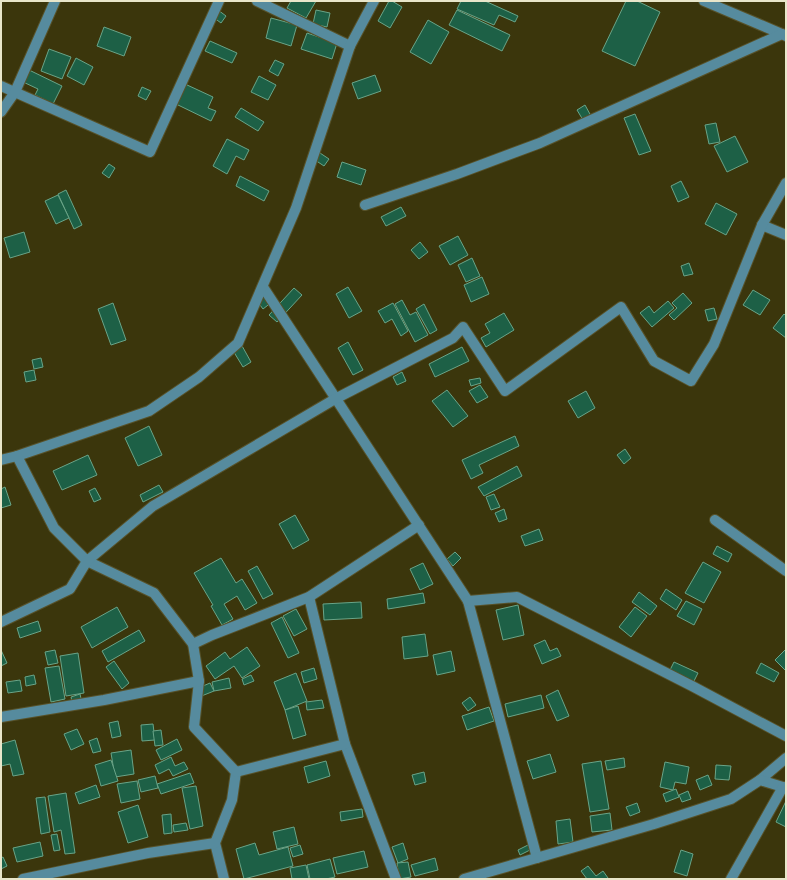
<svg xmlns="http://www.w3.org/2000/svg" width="787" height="880" font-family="'Nunito Sans',sans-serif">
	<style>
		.building { fill: #1d6046; stroke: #69a488 }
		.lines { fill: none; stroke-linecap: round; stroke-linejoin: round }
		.minor-casing { stroke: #57522a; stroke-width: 12 }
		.minor { stroke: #568b9e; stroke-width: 10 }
	</style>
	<rect width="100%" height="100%" fill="#3b360c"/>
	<!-- building -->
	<g class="building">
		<polygon points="291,1 316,1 306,18 287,8"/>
		<polygon points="389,1 392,1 402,7 390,28 378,21"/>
		<polygon points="461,1 485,1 518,16 515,22 499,15 494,25 457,9"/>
		<polygon points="626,1 637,1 660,12 635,66 602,51"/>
		<polygon points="218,10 226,16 221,23 213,17"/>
		<polygon points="316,10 330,13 327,27 313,24"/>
		<polygon points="457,10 510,35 502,51 449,25"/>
		<polygon points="271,18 297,25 291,46 266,38"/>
		<polygon points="428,20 449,32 431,64 410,52"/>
		<polygon points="104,27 131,37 124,56 97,46"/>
		<polygon points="307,33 337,43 332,59 301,49"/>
		<polygon points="210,41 237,53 232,63 205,51"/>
		<polygon points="49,49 71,57 62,79 41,71"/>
		<polygon points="76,58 93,67 84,85 67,76"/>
		<polygon points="275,60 284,64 278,76 269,71"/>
		<polygon points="27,69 62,86 53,104 35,95 38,89 21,81"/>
		<polygon points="375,75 381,91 358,99 352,83"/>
		<polygon points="259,76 276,85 268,100 251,92"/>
		<polygon points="185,84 213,97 208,108 216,111 211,121 176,104"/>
		<polygon points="142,87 151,91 146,100 138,96"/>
		<polygon points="585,105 591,116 583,120 577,110"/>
		<polygon points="241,108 264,122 258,131 235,117"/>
		<polygon points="635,114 651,151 639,155 624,118"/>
		<polygon points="716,123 720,142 709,144 705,125"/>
		<polygon points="735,136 748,162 727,172 714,146"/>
		<polygon points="227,139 249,150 244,160 236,156 227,174 213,166"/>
		<polygon points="320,153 329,159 324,166 315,160"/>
		<polygon points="342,162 366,170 361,185 337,177"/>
		<polygon points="109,164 115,168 109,178 102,173"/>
		<polygon points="240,176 269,191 264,201 236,186"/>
		<polygon points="681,181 689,197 678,202 671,186"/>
		<polygon points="66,190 82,225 74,229 58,194"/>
		<polygon points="58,195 69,218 56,224 45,201"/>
		<polygon points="716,203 737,214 726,235 705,224"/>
		<polygon points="401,207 406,216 386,226 381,217"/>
		<polygon points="24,232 30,252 10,258 4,238"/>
		<polygon points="458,236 468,255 450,265 439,246"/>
		<polygon points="420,242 428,252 419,259 411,250"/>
		<polygon points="472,258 480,276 466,282 458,265"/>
		<polygon points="689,263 693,274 684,276 681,266"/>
		<polygon points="482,277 489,294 471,302 464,285"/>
		<polygon points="348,287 362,311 349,318 336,294"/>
		<polygon points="294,288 302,295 277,322 269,315"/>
		<polygon points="753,290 770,300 760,315 743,305"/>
		<polygon points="683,293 692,303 674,320 669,315 677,308 672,303"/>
		<polygon points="265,294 272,302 263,309 257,301"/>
		<polygon points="402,300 410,315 416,312 428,335 415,342 395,304"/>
		<polygon points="668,301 674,308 652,327 640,313 649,306 654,313"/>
		<polygon points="113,303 126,340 111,345 98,309"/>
		<polygon points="393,303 408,331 401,336 392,319 385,323 378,311"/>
		<polygon points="424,304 437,330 430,334 416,309"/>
		<polygon points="714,308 717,319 708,321 705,310"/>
		<polygon points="504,313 514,330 486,347 481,338 490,333 485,324"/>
		<polygon points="784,314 786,316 786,338 773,328"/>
		<polygon points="348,342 363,370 353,375 338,348"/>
		<polygon points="241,344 251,362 243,367 232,349"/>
		<polygon points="462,347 469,361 435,377 429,364"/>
		<polygon points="41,358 43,367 34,369 32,360"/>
		<polygon points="34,370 36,380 26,382 24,372"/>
		<polygon points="402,372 406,381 397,385 393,377"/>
		<polygon points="480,378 481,383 471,386 469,380"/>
		<polygon points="480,385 488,397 477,403 469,391"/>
		<polygon points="447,390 468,416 453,427 432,401"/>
		<polygon points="586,391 595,408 578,418 568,401"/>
		<polygon points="149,426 162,455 138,466 125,438"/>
		<polygon points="515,436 519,446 479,465 483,473 471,479 462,460"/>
		<polygon points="625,449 631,458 624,464 617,455"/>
		<polygon points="88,455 97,475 62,490 53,471"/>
		<polygon points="517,466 522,476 484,496 478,487"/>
		<polygon points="159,485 163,492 143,502 140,495"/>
		<polygon points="5,487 11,505 1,508 1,489"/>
		<polygon points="95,488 101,499 94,502 89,491"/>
		<polygon points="494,494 500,507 491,510 486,497"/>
		<polygon points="504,509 507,519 499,522 495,513"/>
		<polygon points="295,515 309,540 293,549 279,524"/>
		<polygon points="539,529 543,540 525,546 521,536"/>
		<polygon points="717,546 732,554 728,562 713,554"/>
		<polygon points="455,552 461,558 453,566 447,559"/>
		<polygon points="221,558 236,583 242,579 257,603 245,610 237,596 224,604 233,619 222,625 211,606 213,605 194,573"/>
		<polygon points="703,562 721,572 704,603 685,593"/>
		<polygon points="423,563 433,584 420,590 410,569"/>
		<polygon points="257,566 273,594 263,599 248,571"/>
		<polygon points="666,589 682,600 676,610 660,599"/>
		<polygon points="639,592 657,606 650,615 632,602"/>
		<polygon points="423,593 425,603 388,609 387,599"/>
		<polygon points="686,601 702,609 694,625 677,616"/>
		<polygon points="361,602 362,618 324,620 323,604"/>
		<polygon points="518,605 524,635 503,640 496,610"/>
		<polygon points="117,607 128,627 92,648 81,627"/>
		<polygon points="635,607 647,616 631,637 619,627"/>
		<polygon points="296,609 307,629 294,636 283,616"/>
		<polygon points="282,617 299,653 288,658 271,623"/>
		<polygon points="38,621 41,631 20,638 17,628"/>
		<polygon points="139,630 145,641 108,662 102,651"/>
		<polygon points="425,634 428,656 404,659 402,637"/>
		<polygon points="545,640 550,651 557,648 561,656 542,664 534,645"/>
		<polygon points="247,647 260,666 242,678 234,666 215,679 206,666 225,652 230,659"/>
		<polygon points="786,649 786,671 775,660"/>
		<polygon points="1,650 7,663 1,666"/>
		<polygon points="55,650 58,663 48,665 45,652"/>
		<polygon points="451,651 455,671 437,675 433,655"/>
		<polygon points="78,653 84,693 66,696 60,656"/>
		<polygon points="114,661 129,683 122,689 106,667"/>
		<polygon points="674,662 698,673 691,687 667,676"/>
		<polygon points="761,663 779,673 774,682 756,673"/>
		<polygon points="59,666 65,699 51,702 45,668"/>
		<polygon points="314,668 317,679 304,683 301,672"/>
		<polygon points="296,673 307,701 285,710 274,682"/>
		<polygon points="34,675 36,684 26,686 25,677"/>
		<polygon points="251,675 254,681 244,685 242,679"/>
		<polygon points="229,678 231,688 214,691 212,682"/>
		<polygon points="20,680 22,691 8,693 6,682"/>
		<polygon points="210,683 214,691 199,697 196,689"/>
		<polygon points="558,690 569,716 557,721 546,696"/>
		<polygon points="80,694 82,703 73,706 71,697"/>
		<polygon points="541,695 544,708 508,717 505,704"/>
		<polygon points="470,697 476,705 468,711 462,703"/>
		<polygon points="322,700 324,708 307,710 306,702"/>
		<polygon points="298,706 306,735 293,739 285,710"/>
		<polygon points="489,707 494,721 467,730 462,716"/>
		<polygon points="118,721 121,736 112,738 109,723"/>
		<polygon points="153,724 155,740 142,741 141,725"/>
		<polygon points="77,729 84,744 71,750 64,734"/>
		<polygon points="161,730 163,745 155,746 153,731"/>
		<polygon points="97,738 101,751 93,753 89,741"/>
		<polygon points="177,739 182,750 161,760 156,750"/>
		<polygon points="15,740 24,774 13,776 10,764 1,766 1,744"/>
		<polygon points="131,750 134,774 115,777 111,753"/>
		<polygon points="550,754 556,772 533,779 527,761"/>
		<polygon points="171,757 175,766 184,762 188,769 173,776 169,769 159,774 155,765"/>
		<polygon points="624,758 625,767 607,770 605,761"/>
		<polygon points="111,760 118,781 101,786 95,765"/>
		<polygon points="326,761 330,776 308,783 304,767"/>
		<polygon points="601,761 609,809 590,812 582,764"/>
		<polygon points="665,762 689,767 686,784 675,782 673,790 660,787"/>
		<polygon points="716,765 731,766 729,780 715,779"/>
		<polygon points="424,772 426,782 415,785 412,775"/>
		<polygon points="190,773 194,783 161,794 157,784"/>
		<polygon points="708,775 712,785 700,790 696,780"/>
		<polygon points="155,776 158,788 141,792 138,780"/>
		<polygon points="137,781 140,799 121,803 117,784"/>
		<polygon points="96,785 100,797 79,804 75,793"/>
		<polygon points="196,786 203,826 190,829 182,788"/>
		<polygon points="676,789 679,797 666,802 663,794"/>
		<polygon points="688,791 691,799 682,802 679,795"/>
		<polygon points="66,793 75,853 65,854 61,830 54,832 48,796"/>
		<polygon points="45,797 50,832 41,834 36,798"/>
		<polygon points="786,801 786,827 776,822"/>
		<polygon points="637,803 640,812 630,816 626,807"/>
		<polygon points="138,805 148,837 128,843 118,812"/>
		<polygon points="362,809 363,817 341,821 340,812"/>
		<polygon points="610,813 612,830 592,832 590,816"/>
		<polygon points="171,814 172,833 164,834 162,815"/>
		<polygon points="570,819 573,842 558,844 556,821"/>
		<polygon points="186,823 188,830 174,832 173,825"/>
		<polygon points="294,827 298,844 277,849 273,832"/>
		<polygon points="57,834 60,850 54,851 51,835"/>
		<polygon points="40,842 43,856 17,862 13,848"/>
		<polygon points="255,843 259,855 288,847 293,866 244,879 236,849"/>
		<polygon points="403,843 408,859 398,863 392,847"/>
		<polygon points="300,845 303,854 293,857 290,848"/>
		<polygon points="528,845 530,850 520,855 518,850"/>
		<polygon points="681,850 693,854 687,876 674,872"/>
		<polygon points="364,851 368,867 337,874 333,858"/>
		<polygon points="3,857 7,866 1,869 1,858"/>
		<polygon points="435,858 438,870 415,876 411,865"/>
		<polygon points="330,859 335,877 326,879 310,879 307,865"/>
		<polygon points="408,862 411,877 399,879 397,863"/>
		<polygon points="306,865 309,879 292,879 290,868"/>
		<polygon points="588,866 596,876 603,871 608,878 606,879 587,879 581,871"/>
	</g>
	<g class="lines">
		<!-- minor casing -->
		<g class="minor-casing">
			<g id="minor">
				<polyline points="257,1 350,46"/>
				<polyline points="704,1 782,34"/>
				<polyline points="1,86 150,152 219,1"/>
				<polyline points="1,112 15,92 55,1"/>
				<polyline points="365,205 457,174 540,143 782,34 786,36"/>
				<polyline points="762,225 786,235"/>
				<polyline points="263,287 468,601 537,858"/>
				<polyline points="17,456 149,411 199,377 238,343 296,208 350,46 374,1"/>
				<polyline points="1,460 17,456 54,528 87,561 154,593 193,644 199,681 194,727 236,772 232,800 215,843 224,879"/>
				<polyline points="715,520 786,571"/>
				<polyline points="309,597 345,744 396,879"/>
				<polyline points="468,601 517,597 692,686 786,736"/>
				<polyline points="1,622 70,589 87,561 153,506 335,399 453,338 463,327 505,391 621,307 654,361 691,381 714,344 762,225 786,183"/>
				<polyline points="193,644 212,635 309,597 419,525"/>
				<polyline points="1,717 104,700 199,681"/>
				<polyline points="236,772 345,744"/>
				<polyline points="760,780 786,758"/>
				<polyline points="23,879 148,853 215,843"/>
				<polyline points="464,879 654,824 731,799 760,780 786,788"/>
				<polyline points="731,879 783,787"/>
			</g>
		</g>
		<!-- minor -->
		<use href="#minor" class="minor"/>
	</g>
	<!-- border -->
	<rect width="787" height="880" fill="none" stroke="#e8e6ca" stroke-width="4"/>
</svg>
